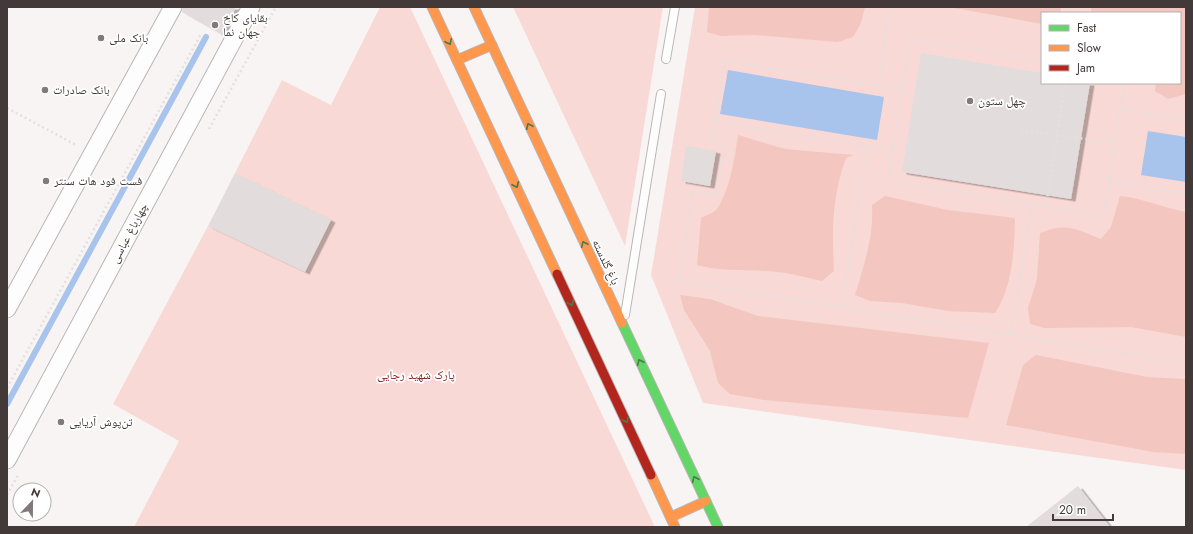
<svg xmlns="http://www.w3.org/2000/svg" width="1193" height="534" font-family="Jost,'Noto Naskh Arabic',sans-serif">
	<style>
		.green { fill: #f9d9d5; fill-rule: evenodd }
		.forest { fill: #f3c6c0 }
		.water { fill: #a8c3ec }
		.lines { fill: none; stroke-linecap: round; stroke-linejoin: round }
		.stream { stroke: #a8c3ec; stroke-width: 6 }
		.building { fill: #e3dcdc; filter: url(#shadow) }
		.lane-casing { stroke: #bbb5b5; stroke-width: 10 }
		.street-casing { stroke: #bbb5b5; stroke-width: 19 }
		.fast-casing { stroke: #bbb5b5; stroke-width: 11 }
		.slow-casing { stroke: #bbb5b5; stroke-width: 11 }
		.jam-casing { stroke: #bbb5b5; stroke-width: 11 }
		.path { stroke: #e2e0e0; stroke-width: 2.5; stroke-dasharray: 2 3; stroke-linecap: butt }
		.lane { stroke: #fefdfd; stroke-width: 8 }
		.street { stroke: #fefdfd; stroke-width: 17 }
		.fast { stroke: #63d668; stroke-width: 9 }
		.slow { stroke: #ff974d; stroke-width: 9 }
		.jam { stroke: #b3261e; stroke-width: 9 }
		.oneway { stroke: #4f784b }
		.poi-dot { fill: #827a7a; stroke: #fff; stroke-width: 1.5 }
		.labels { text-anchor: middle; stroke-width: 3.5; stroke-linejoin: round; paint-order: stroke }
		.poi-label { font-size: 12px; fill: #423938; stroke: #fff; text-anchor: start }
		.street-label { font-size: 12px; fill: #423938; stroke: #fff }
		.park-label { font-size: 12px; fill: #822823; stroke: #fff }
	</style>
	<defs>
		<filter id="shadow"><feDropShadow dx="4.5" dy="2.5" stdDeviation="0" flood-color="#0004"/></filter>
	</defs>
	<rect width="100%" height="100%" fill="#f9f4f4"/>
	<!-- green -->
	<g class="green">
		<polygon points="380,7 410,7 655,527 134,527 179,441 113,404 208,226 330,220 235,173 282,80 331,105"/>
		<polygon points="513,7 663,7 625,246"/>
		<path d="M695 7H1186V470L703 403 651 275ZM1042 13H1180V83H1042Z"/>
	</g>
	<!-- forest -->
	<g class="forest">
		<polygon points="709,7 865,7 861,23 853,37 838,42 755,35 721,36 707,32"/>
		<polygon points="949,7 1061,7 1060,13 1042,13 1042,24"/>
		<polygon points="1091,7 1186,7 1186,94 1168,99 1155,91 1156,83 1180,83 1180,13 1091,13"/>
		<path d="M738 135 785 149 854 155 846 158C832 195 832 232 834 271L822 281C807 278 792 273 777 272 750 269 723 272 697 265L701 218C705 216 714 213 717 209 730 190 735 157 738 135Z"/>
		<path d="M885 196 948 210 1015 218C1014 250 1013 286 995 313L948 311 902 303 870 301 855 295C864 265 874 236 872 205Z"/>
		<path d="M1120 196C1143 198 1163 208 1186 212V337L1131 327 1044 328 1030 324 1028 308 1037 279 1040 233C1068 222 1075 229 1101 239L1111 227Z"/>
		<polygon points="680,295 710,299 758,316 989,343 968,418 764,400 730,394 718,383 710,351 684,310"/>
		<polygon points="1036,355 1147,377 1186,379 1186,454 1153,452 1006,425 1023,365"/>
	</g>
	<!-- water -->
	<g class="water">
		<polygon points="728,70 884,97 877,140 720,114"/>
		<polygon points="1148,131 1186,137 1186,182 1141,175"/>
	</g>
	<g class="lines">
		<!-- stream -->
		<polyline class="stream" points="7,404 206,37"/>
	</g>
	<!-- building -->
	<g class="building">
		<polygon points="183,7 236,7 221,34 182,12"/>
		<polygon points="921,53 1042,73 1042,83 1090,83 1071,199 902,172"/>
		<polygon points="686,146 716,151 710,186 681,181"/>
		<polygon points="235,173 331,220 305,272 208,226"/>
		<polygon points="1078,486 1110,527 1026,527"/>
	</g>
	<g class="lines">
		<!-- lane casing -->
		<g class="lane-casing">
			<g id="lane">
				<polyline points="666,59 675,7"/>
				<polyline points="625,315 661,94"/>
			</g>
		</g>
		<!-- street casing -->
		<g class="street-casing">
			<g id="street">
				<polyline points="7,309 173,7"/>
				<polyline points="7,460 251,7"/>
			</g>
		</g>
		<!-- fast casing -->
		<g class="fast-casing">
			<polyline id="fast" points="622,323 718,527"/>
		</g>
		<!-- slow casing -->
		<g class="slow-casing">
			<g id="slow">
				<polyline points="432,7 557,274"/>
				<polyline points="474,7 622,323"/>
				<polyline points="457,60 492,45"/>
				<polyline points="651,475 675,527"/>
				<polyline points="671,517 706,501"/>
			</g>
		</g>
		<!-- jam casing -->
		<g class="jam-casing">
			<polyline id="jam" points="557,274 651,475"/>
		</g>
		<!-- path -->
		<g class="path">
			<polyline points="1076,13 1077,7"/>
			<polyline points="1042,60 910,39 888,181 1104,216 1109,181"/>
			<polyline points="878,86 890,7"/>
			<polyline points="7,108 76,145"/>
			<polyline points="1120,109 1125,83"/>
			<polyline points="1186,119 1120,109 1109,181 1186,194"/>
			<polyline points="715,122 712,143 724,144 716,195 693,191 679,281 842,307"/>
			<polyline points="209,129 276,7"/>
			<polyline points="1021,130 1115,143"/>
			<polyline points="867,146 842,307 1186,363"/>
			<polyline points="893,150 715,122 725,61 902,89"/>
			<polyline points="1046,206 1065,83"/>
			<polyline points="1011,334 1032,204"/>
			<polyline points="7,388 201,34"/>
			<polyline points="7,495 18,475"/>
		</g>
		<!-- lane -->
		<use href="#lane" class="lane"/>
		<!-- street -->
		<use href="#street" class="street"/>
		<!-- fast -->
		<use href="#fast" class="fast"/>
		<!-- slow -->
		<use href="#slow" class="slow"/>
		<!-- jam -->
		<use href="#jam" class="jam"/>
	</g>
	<!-- one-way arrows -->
	<defs><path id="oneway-chevron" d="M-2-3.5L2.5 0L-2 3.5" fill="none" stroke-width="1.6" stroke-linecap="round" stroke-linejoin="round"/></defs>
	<g class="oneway">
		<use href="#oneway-chevron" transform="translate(449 42) rotate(65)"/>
		<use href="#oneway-chevron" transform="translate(529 126) rotate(-115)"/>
		<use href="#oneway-chevron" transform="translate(516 185) rotate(65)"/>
		<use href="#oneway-chevron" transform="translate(584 244) rotate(-115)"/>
		<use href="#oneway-chevron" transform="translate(571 303) rotate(65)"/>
		<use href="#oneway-chevron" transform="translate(640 362) rotate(-115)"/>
		<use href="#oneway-chevron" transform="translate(626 420) rotate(65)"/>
		<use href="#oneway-chevron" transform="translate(695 479) rotate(-115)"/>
	</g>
	<!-- markers -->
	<g class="poi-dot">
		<circle cx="215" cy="25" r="4"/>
		<circle cx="101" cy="38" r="4"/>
		<circle cx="45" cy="90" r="4"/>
		<circle cx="970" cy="101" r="4"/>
		<circle cx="46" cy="181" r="4"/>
		<circle cx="61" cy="422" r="4"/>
	</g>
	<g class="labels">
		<!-- poi labels -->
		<g class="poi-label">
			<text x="223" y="22">بقایای کاخ<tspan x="223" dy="14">جهان نما</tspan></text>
			<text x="109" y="42">بانک ملی</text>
			<text x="53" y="94">بانک صادرات</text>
			<text x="978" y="105">چهل ستون</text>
			<text x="54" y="185">فست فود هات سنتر</text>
			<text x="69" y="426">تن‌پوش آریایی</text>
		</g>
		<!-- street labels -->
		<g class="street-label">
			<text transform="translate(129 233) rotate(-62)" y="4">چهارباغ عباسی</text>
			<text transform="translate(606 262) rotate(65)" y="4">باغ گلدسته</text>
		</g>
		<!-- park labels -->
		<g class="park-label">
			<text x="416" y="379">پارک شهید رجایی</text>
		</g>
	</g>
	<!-- border -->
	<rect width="1193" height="534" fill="none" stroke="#423938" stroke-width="16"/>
	<!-- legend -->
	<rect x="1041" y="12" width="140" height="72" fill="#ffffff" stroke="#b3b0af"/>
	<rect x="1049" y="25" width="20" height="6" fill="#63d668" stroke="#b3b0af"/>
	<text x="1077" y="32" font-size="12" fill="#423938">Fast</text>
	<rect x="1049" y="45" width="20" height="6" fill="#ff974d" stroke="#b3b0af"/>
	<text x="1077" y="52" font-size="12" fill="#423938">Slow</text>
	<rect x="1049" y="65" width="20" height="6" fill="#b3261e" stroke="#b3b0af"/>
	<text x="1077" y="72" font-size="12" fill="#423938">Jam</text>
	<!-- north arrow -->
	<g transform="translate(32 502) rotate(22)"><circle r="19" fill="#ffffff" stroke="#b3b0af"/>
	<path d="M0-3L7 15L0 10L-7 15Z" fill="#827a7a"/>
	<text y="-6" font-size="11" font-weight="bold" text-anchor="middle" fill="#423938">N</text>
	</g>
	<!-- scale -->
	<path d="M1053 514v6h60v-6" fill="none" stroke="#423938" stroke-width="2"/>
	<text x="1059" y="514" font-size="12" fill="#423938" stroke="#ffffff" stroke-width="3" paint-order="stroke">20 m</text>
</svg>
